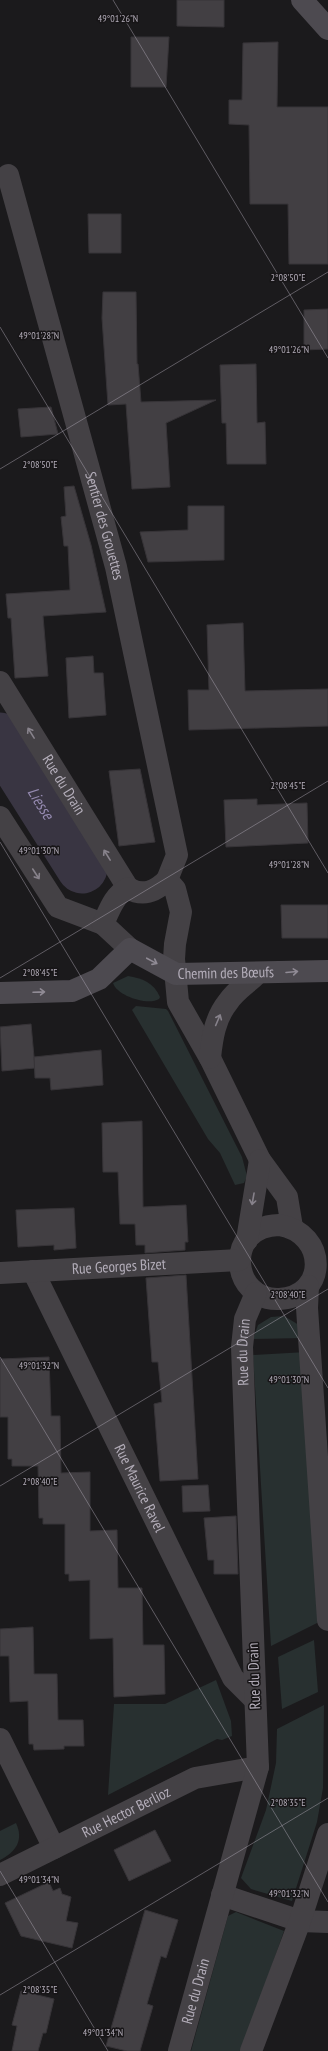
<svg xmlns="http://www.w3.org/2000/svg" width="328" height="2051" font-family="'PT Sans Narrow',sans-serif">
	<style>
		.green { fill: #283030 }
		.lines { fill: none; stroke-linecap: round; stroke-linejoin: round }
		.river { stroke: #393542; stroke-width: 51 }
		.building { fill: #423f43; stroke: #373438 }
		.street { stroke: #444145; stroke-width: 22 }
		.secondary { stroke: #4d4a50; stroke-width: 22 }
		.oneway { stroke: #87828b }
		.oneway2 { stroke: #908b95 }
		.ticks { fill: none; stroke: #b4aeba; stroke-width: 1; stroke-opacity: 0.45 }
		.labels { text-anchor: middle; stroke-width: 3; stroke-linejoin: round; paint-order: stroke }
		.street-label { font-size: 15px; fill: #b4aeba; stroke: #171517 }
		.water-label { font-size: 16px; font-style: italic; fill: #958ab0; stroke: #171517 }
		.ticks-label { font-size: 10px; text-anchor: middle; fill: #b4aeba; stroke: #171517; stroke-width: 3; stroke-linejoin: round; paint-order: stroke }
	</style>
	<rect width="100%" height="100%" fill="#1b1a1c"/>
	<!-- green -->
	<g class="green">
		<path d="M128 976C142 978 154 983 160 997L159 999C148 1006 117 996 113 983Z"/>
		<polygon points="136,1006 166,1009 168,1011 242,1157 247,1176 244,1183 235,1185 220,1153 208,1139 132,1010"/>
		<polygon points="284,1316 299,1325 304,1338 253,1339 258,1325 271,1317"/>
		<polygon points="306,1352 319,1622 271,1646 253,1355"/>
		<polygon points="314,1640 318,1692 282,1709 278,1657"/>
		<polygon points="216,1680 231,1721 232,1736 222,1740 217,1739 108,1795 114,1704 165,1704"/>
		<polygon points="324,1705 323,1788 317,1822 292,1901 251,1889 241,1878 266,1810 276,1763 277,1729"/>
		<path d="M16 1823C24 1840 16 1852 0 1860V1831Z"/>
		<polygon points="236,1912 284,1931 242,2051 191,2051 228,1916"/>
	</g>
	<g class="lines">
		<!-- river -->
		<path class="river" id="s1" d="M0 738 82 868"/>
	</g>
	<!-- building -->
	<g class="building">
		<polygon points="177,0 224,0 224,27 177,26"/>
		<polygon points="131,37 169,37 166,87 131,87"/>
		<polygon points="278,42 277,107 328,107 328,264 289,264 288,204 250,204 249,125 229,124 229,100 242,100 243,43"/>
		<polygon points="88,214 121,214 121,253 89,253"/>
		<polygon points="103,292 136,292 137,364 138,364 141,402 216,400 166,423 170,487 132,489 126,404 108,405 102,318"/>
		<polygon points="328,309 328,349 304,350 304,310"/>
		<polygon points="256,364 257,423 265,422 266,464 227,464 226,423 222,423 220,365"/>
		<polygon points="51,407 58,434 21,437 18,409"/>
		<polygon points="74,486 91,545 106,612 43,616 48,676 15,678 11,618 8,618 6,594 70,590 68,546 64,546 61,517 66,516 64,487"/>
		<polygon points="188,506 224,506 224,560 148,562 140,532 188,530"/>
		<polygon points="243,623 245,691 328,689 328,726 189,730 188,690 209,690 207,625"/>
		<polygon points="93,656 94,673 103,673 106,715 69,718 66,658"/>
		<polygon points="140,769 155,842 119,846 109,771"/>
		<polygon points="257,799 257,805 307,803 308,843 226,847 224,800"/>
		<polygon points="281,905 328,905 328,938 282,938"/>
		<polygon points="31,1024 35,1068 2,1071 0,1027"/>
		<polygon points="101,1050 103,1085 51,1090 50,1078 35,1078 34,1057"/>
		<polygon points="142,1121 143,1207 186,1205 188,1242 185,1242 185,1250 145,1253 145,1245 136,1245 135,1224 120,1224 118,1172 103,1172 102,1123"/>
		<polygon points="74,1208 76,1248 54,1250 54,1245 18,1247 16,1210"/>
		<polygon points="186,1275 198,1479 160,1481 154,1404 162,1402 158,1362 152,1362 146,1278"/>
		<polygon points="49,1357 51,1416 60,1416 61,1473 90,1472 90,1531 117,1530 118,1588 142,1588 143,1645 164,1645 165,1694 114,1697 113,1638 90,1639 90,1580 69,1581 69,1574 65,1574 65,1524 43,1524 43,1518 39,1518 38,1466 12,1466 12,1459 8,1459 8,1417 0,1417 0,1359"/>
		<polygon points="208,1485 210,1511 183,1512 182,1486"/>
		<polygon points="236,1516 238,1574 214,1574 214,1560 208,1560 204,1518"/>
		<polygon points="33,1627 34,1674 57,1674 58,1720 83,1720 84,1746 64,1746 64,1749 34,1750 33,1744 29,1744 28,1701 10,1702 9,1656 0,1656 0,1629"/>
		<polygon points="155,1830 171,1861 129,1881 114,1850"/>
		<polygon points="49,1882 53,1891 60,1888 62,1894 71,1897 66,1921 78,1923 72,1948 21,1936 5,1903"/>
		<polygon points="145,1910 178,1920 166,1958 161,1956 147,2004 153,2006 140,2051 127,2051 106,2046"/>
		<polygon points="21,1991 54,1999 46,2033 43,2033 38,2051 12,2051 17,2026 12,2025"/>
	</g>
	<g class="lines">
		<!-- street -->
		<g class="street">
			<path id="s2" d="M8 175 116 567 177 855 167 880"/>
			<path id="s3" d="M0 682 128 888"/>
			<polyline points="0,817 58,907 103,924"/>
			<path d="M130 949 103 924C109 911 114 895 128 888 143 897 156 891 167 880L175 889 181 912 175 944 174 959 178 1002 210 1058 260 1160 287 1197 292 1227"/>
			<path d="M210 1058C212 1038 215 1018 228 1002 235 991 248 983 257 974"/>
			<path d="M279 1225C328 1233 328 1297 279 1299 231 1301 223 1226 279 1225Z"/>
			<polyline points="247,1240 260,1160"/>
			<path id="s4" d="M33 1271 233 1678 254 1699"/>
			<path id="s5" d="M0 1273 239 1260"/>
			<polyline points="308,1286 307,1308 328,1620"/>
			<polyline points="0,1739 54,1848"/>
			<path id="s6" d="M0 1875 195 1778 258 1767"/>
			<polyline points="222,1895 300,1921 328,1922"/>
			<path id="s7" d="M179 2051 258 1767 242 1347 245 1319 256 1293"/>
			<polyline points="251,2051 300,1921 328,1834"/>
		</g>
		<!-- secondary -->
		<g class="secondary">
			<polyline points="302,0 328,29"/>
			<path id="s8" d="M0 993 72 991 99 979 130 949 176 974 328 971"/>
		</g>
	</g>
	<!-- one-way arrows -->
	<defs><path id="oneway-shaft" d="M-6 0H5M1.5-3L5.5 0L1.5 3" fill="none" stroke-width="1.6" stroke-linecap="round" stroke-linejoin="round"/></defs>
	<g class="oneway">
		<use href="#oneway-shaft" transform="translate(31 733) rotate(-122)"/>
		<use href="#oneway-shaft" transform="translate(107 855) rotate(-122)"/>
		<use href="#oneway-shaft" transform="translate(36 874) rotate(57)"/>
		<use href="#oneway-shaft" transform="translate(218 1020) rotate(-67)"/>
		<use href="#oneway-shaft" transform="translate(253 1199) rotate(100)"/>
	</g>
	<g class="oneway2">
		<use href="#oneway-shaft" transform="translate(152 961) rotate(28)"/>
		<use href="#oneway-shaft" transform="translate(292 972) rotate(-5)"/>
		<use href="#oneway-shaft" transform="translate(39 992) rotate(-2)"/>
	</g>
	<!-- ticks -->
	<path class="ticks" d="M113 0 328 358M0 327 328 873M0 469 328 272M0 842 328 1388M0 978 328 781M0 1357 328 1902M0 1486 328 1289M0 1871 108 2051M0 1995 328 1798"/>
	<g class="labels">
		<!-- street labels -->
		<g class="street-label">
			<text dy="5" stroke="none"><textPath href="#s2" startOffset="364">Sentier des Grouettes</textPath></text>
			<text dy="5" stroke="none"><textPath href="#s3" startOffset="121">Rue du Drain</textPath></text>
			<text dy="5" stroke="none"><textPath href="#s8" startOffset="247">Chemin des Bœufs</textPath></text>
			<text dy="5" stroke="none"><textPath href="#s5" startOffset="119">Rue Georges Bizet</textPath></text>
			<text dy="5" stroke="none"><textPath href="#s7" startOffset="710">Rue du Drain</textPath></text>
			<text dy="5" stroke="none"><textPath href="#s4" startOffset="242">Rue Maurice Ravel</textPath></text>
			<text transform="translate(254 1676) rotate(-92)" y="5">Rue du Drain</text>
			<text dy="5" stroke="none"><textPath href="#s6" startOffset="141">Rue Hector Berlioz</textPath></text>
			<text dy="5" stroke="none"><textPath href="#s7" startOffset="62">Rue du Drain</textPath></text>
		</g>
		<!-- water labels -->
		<g class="water-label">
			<text dy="6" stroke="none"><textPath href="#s1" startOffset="77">Liesse</textPath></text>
		</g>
	</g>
	<g class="ticks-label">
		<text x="118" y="22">49°01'26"N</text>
		<text x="288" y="281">2°08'50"E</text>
		<text x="39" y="339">49°01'28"N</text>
		<text x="289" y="353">49°01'26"N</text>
		<text x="40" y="468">2°08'50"E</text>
		<text x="288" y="789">2°08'45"E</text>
		<text x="39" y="854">49°01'30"N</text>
		<text x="289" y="868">49°01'28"N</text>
		<text x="40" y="976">2°08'45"E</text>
		<text x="288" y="1298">2°08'40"E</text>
		<text x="39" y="1369">49°01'32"N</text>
		<text x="289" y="1383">49°01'30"N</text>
		<text x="40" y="1485">2°08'40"E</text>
		<text x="288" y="1806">2°08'35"E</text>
		<text x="39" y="1883">49°01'34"N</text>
		<text x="289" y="1897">49°01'32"N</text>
		<text x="40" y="1993">2°08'35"E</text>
		<text x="103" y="2036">49°01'34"N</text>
	</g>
</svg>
